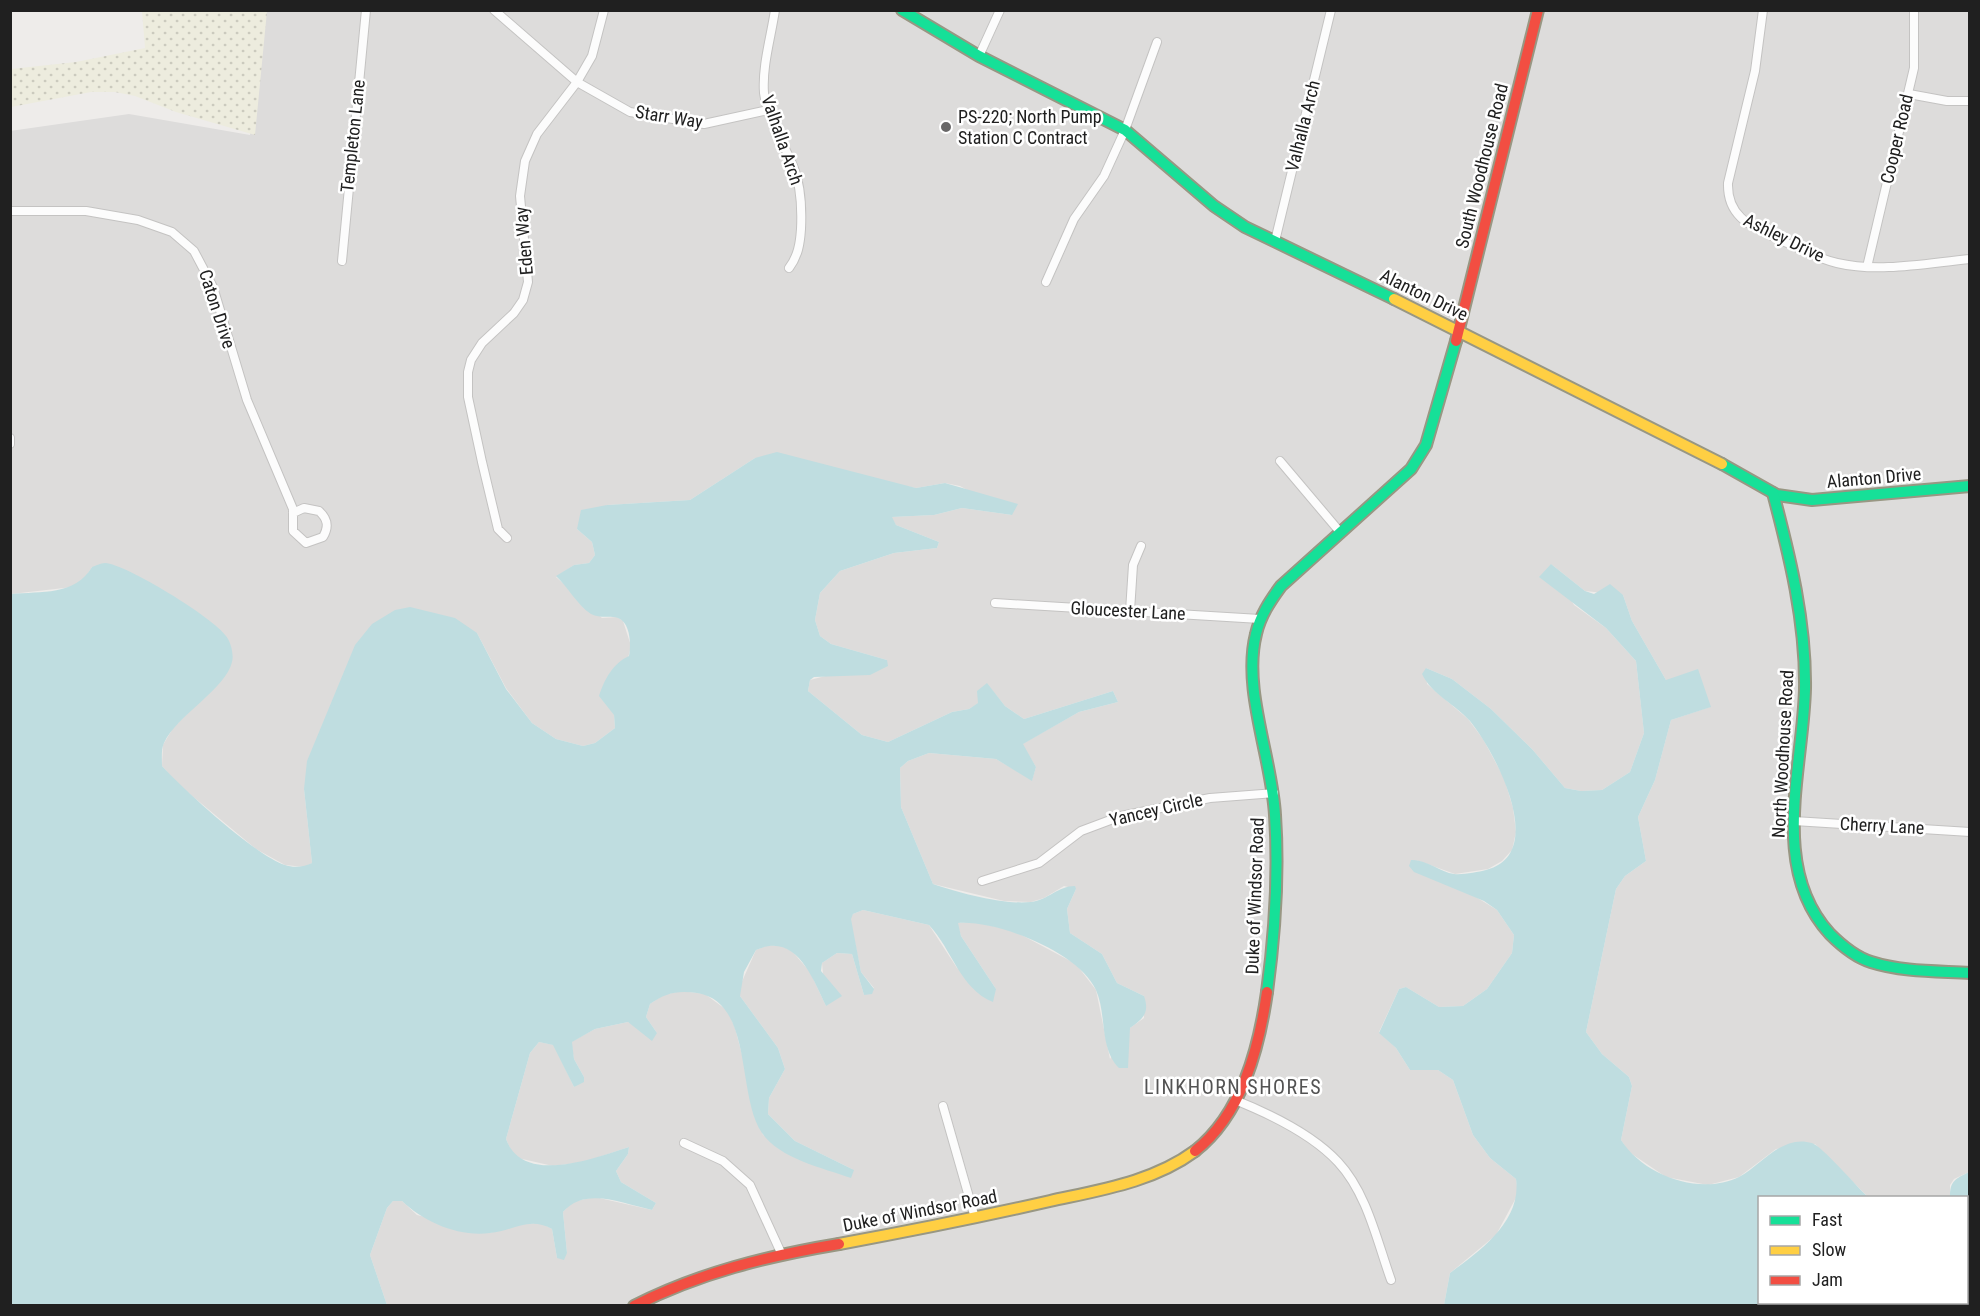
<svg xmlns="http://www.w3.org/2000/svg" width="1980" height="1316" font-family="'Roboto Condensed',sans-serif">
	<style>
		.residential { fill: #dddcdb }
		.farmland { fill: url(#farmland-dots) }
		.water { fill: #bfdde0 }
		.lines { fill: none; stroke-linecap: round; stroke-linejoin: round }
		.street-casing { stroke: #c4c3c2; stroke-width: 10 }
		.fast-casing { stroke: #989783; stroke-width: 14 }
		.slow-casing { stroke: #989783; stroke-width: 14 }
		.jam-casing { stroke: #989783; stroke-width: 14 }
		.street { stroke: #fcfcfc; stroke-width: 8 }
		.fast { stroke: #16e098; stroke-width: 10 }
		.slow { stroke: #ffcf43; stroke-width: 10 }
		.jam { stroke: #f24e42; stroke-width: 10 }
		.poi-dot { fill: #686767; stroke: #fff; stroke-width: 2 }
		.labels { text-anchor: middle; stroke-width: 5; stroke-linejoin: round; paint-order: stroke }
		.street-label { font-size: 18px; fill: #202020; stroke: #fff }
		.poi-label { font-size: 18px; fill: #202020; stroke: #fff; text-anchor: start }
		.neighbourhood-label { font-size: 20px; letter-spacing: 1.5px; fill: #535353; stroke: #fff }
	</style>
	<defs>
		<pattern id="farmland-dots" width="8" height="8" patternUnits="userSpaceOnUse" patternTransform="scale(1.5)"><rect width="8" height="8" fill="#edecde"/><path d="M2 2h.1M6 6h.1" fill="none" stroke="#cbcabe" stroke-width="1.8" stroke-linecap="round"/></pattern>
	</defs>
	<rect width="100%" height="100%" fill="#eeecea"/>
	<!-- residential -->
	<g class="residential">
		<polygon points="264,11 1969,11 1969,1172 1954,1179 1950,1185 1950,1197 1868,1197 1815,1144 1776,1149 1739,1177 1708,1185 1666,1177 1629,1152 1621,1140 1632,1086 1629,1077 1602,1054 1586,1032 1616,889 1625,876 1646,861 1638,817 1655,780 1671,720 1710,707 1666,680 1632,621 1623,595 1585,591 1551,564 1574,605 1606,628 1636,661 1644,733 1630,772 1602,790 1581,791 1565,788 1532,749 1491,709 1452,679 1426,668 1427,684 1468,719 1483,739 1504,778 1513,808 1516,832 1512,850 1502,861 1488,869 1455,874 1416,860 1497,910 1514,935 1512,953 1487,989 1463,1006 1439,1007 1406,987 1399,989 1379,1032 1396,1048 1410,1070 1438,1070 1453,1080 1473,1135 1490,1158 1516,1179 1518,1194 1496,1235 1450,1273 1444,1305 387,1305 370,1255 387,1208 393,1201 402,1201 417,1215 490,1233 518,1224 541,1223 552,1229 557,1258 567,1253 563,1212 572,1202 595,1197 652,1210 656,1203 621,1182 616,1171 628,1154 629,1147 584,1162 553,1166 518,1158 511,1151 506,1139 530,1053 539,1042 554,1045 574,1087 584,1077 574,1059 571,1042 595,1029 628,1022 657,1033 646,1017 650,1004 663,995 681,991 705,994 728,1011 735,1028 763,1135 854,1170 795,1141 768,1114 769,1098 785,1069 778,1048 740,996 740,986 756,950 768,945 782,946 792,951 810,972 826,1006 822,963 837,953 852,954 864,995 874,988 861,972 850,919 853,914 863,910 929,925 957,968 996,989 961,936 957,923 975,922 1014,931 1076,964 1096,990 1110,1059 1130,1028 1144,1018 1144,996 1117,983 1102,954 1070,933 1067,909 1076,889 1064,886 1044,898 1031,902 1004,901 933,884 901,807 900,768 908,761 929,753 996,759 1032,780 1036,767 1022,744 1079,712 1118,702 1113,691 1024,719 1005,706 987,684 979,703 969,709 952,712 888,742 862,735 808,691 810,680 887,660 831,644 820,636 815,620 820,593 840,571 894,553 937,548 939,542 896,525 891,517 934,515 962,508 1012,515 960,486 945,483 916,488 755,458 690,500 607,505 577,529 592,542 595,555 589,563 574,565 556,577 602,618 617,617 623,621 631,646 614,715 615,728 595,743 583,746 556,739 532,723 506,688 477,633 304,789 312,863 305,867 285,865 256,849 179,785 162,766 163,745 173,728 220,681 92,567 85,578 73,587 11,594 10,131 129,114 250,135"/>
		<polygon points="1967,1291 1969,1295 1969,1305 1839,1306 1843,1302 1966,1302"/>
	</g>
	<!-- farmland -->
	<polygon class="farmland" points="142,11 267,11 255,135 176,112 135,96 115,92 91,92 11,107 11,69 76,62 145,48"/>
	<!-- water -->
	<g class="water">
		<path d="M777 452 916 488 945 483 1018 504 1012 515 962 508 934 515 892 517 896 525 939 542 937 548 894 553 840 571 820 593 815 620 820 636 831 644 887 660 888 666 870 675 814 677 810 680 808 691 862 735 888 742 952 712 969 709 978 703 977 691 987 683 1005 706 1024 719 1113 691 1118 702 1079 712 1023 744 1036 767 1032 781 996 759 929 753 908 761 900 768 901 807 933 884C960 893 1003 905 1031 902 1048 900 1058 886 1075 886L1076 889 1067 909 1070 933 1102 954 1117 983 1144 996C1150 1013 1143 1019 1130 1028L1128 1068H1119C1099 1048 1107 1015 1096 990 1079 952 997 920 958 923L961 936 996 989 993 1002C960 989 952 949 929 925L863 910 853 914 851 919 861 972 874 989 872 994 864 995 852 954 837 953 822 963 821 971 842 996 826 1006C812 977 796 932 756 950L744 972 740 996 778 1048 785 1069 769 1098 768 1114 795 1141 854 1170 851 1178C823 1168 780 1159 762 1133 736 1095 754 1002 697 993 678 990 665 993 650 1004L646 1017 657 1033 652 1041 628 1022 595 1029 572 1042 574 1059 584 1077V1082L574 1087 553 1045 539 1042 530 1053 506 1139C523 1186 595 1158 629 1147L628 1154 616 1171 621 1182 656 1203 652 1210C623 1204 586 1186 563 1212L567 1253 564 1260 557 1258 552 1229C529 1216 513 1231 490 1233 458 1237 424 1222 402 1201H393L387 1208 370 1255 387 1305H11V594C41 591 75 596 92 567 95 566 101 563 105 563 126 564 214 618 226 636 231 642 234 655 232 662 226 689 177 715 164 743 161 749 162 759 162 766 183 789 257 857 285 865 293 868 305 867 312 863L304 789 307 761 355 645 372 624 395 610 410 607 455 618 477 633 506 689 532 723 556 739 583 746 595 743 615 728 614 715 599 696C604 680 613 663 629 656 631 646 631 623 618 618 609 615 601 619 591 614 578 606 568 587 556 576L574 565 589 563 595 555 592 542 577 529 581 510 607 505 690 500 755 458Z"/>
		<path d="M1551 564 1585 591 1594 594 1610 584 1623 595 1632 621 1666 680 1698 669 1711 707 1671 720 1655 780 1638 817 1646 861 1625 876 1616 889 1586 1032 1602 1054 1629 1077 1632 1086 1621 1140C1644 1176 1700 1196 1739 1177 1762 1165 1782 1134 1812 1143 1823 1147 1857 1187 1868 1197L1760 1198V1302L1843 1303 1839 1305H1444L1450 1273C1480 1251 1522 1221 1516 1179L1490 1158 1473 1135 1453 1080 1438 1070H1410L1396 1048 1379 1033 1399 989 1406 987 1439 1007 1463 1006 1487 989 1512 953 1514 935 1497 910 1484 901 1414 872 1409 866 1411 860C1426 859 1440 872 1454 874 1463 875 1478 872 1486 870 1550 854 1494 750 1470 721 1455 704 1432 695 1422 674L1426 668 1452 679 1491 709 1532 749 1565 788 1581 791 1602 790 1630 772 1644 733 1636 661 1606 628 1539 577Z"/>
		<path d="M1969 1172V1295L1966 1291V1198L1950 1197C1950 1181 1955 1179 1969 1172Z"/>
	</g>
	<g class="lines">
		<!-- street casing -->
		<g class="street-casing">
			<g id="street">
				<polyline points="494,10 577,82 630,112 704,124 768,110"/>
				<path d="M775 10C771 37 762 66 764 93 767 118 783 142 793 166 801 185 802 208 801 229 800 244 798 256 789 268"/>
				<path d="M1763 10 1755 71 1728 183C1727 215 1748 225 1774 237 1795 246 1815 258 1837 263 1880 273 1927 263 1970 259"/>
				<polyline points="979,56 1000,10"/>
				<polyline points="1909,94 1947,101 1970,101"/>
				<path d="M10 211H86L138 220 172 232 194 251 213 287 247 400 293 509V531L306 543 323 537C329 527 328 519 319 511L304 508 293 513"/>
				<polyline points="1275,241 1331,10"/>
				<polyline points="342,261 366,10"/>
				<polyline points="1867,267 1914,68 1914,10"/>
				<polyline points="1046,282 1074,219 1104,176 1125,130 1157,42"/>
				<polyline points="10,438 10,444"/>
				<polyline points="1280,461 1340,532"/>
				<polyline points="507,538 498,529 482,462 468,397 468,372 471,360 482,343 514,313 523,300 528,282 520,196 525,161 537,134 577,82 592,56 604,10"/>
				<polyline points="995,603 1260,619"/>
				<polyline points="1130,611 1133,565 1141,546"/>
				<polyline points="1794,821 1970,832"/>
				<polyline points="982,881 1039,863 1081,831 1121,816 1210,798 1274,793"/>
				<path d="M1235 1100C1270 1114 1312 1134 1338 1162 1367 1193 1377 1241 1391 1280"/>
				<polyline points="943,1106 975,1218"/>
				<polyline points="684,1143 723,1161 750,1185 782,1255"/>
			</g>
		</g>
		<!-- fast casing -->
		<g class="fast-casing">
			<g id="fast">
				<polyline points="902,10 979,56 1125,130 1214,206 1245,227 1394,299"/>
				<polyline points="1722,464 1777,495 1812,500 1970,486"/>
				<path d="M1773 493C1790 557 1806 622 1805 689 1803 769 1769 868 1830 934 1842 946 1855 957 1871 962 1902 972 1937 971 1970 973"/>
				<path d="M1267 992C1275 933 1279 874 1275 815 1272 758 1242 689 1256 634 1260 616 1270 601 1281 586L1411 469 1426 445 1456 341"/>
			</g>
		</g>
		<!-- slow casing -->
		<g class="slow-casing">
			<g id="slow">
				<polyline points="1394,299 1722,464"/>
				<path d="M839 1244C910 1231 980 1217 1050 1201 1100 1190 1153 1182 1195 1151"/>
			</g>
		</g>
		<!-- jam casing -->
		<g class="jam-casing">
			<g id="jam">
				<polyline points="1456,341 1538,10"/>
				<path d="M1195 1151C1242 1114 1259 1048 1267 992"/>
				<path d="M634 1306C699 1273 767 1256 839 1244"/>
			</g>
		</g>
		<!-- street -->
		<use href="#street" class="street"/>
		<!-- fast -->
		<use href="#fast" class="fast"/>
		<!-- slow -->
		<use href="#slow" class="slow"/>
		<!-- jam -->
		<use href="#jam" class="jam"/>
	</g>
	<!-- markers -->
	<circle class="poi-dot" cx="946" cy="127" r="6"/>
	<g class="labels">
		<!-- street labels -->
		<g class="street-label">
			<text transform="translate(669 117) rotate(9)" y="6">Starr Way</text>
			<text transform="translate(1303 126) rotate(-76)" y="6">Valhalla Arch</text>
			<text transform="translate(353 136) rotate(-84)" y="6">Templeton Lane</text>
			<text transform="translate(1897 139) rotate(-77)" y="6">Cooper Road</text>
			<text transform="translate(782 140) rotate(71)" y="6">Valhalla Arch</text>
			<text transform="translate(1482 166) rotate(-76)" y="6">South Woodhouse Road</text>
			<text transform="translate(1784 238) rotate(26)" y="6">Ashley Drive</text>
			<text transform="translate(524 241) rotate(-95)" y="6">Eden Way</text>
			<text transform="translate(1424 295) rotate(26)" y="6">Alanton Drive</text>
			<text transform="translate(217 309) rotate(72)" y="6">Caton Drive</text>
			<text transform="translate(1874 478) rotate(-5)" y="6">Alanton Drive</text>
			<text transform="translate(1128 611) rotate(3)" y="6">Gloucester Lane</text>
			<text transform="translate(1783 754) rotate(-87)" y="6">North Woodhouse Road</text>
			<text transform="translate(1156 810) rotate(-13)" y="6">Yancey Circle</text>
			<text transform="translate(1882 826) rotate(3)" y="6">Cherry Lane</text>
			<text transform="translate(1255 896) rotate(-88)" y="6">Duke of Windsor Road</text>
			<text transform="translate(920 1211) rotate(-11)" y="6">Duke of Windsor Road</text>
		</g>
		<!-- poi labels -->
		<g class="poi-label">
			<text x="958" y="123">PS-220; North Pump<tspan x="958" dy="21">Station C Contract</tspan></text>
		</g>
		<!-- neighbourhood labels -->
		<g class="neighbourhood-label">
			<text x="1233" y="1094">LINKHORN SHORES</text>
		</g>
	</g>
	<!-- border -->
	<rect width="1980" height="1316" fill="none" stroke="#202020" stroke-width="24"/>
	<!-- legend -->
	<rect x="1758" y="1196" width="210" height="108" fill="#ffffff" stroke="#a6a6a6" stroke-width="1.5"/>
	<rect x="1770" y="1216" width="30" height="9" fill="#16e098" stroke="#a6a6a6" stroke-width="1.5"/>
	<text x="1812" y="1226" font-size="18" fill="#202020">Fast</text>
	<rect x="1770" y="1246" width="30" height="9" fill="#ffcf43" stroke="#a6a6a6" stroke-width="1.5"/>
	<text x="1812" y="1256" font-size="18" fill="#202020">Slow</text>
	<rect x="1770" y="1276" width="30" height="9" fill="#f24e42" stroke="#a6a6a6" stroke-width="1.5"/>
	<text x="1812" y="1286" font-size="18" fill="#202020">Jam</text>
</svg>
